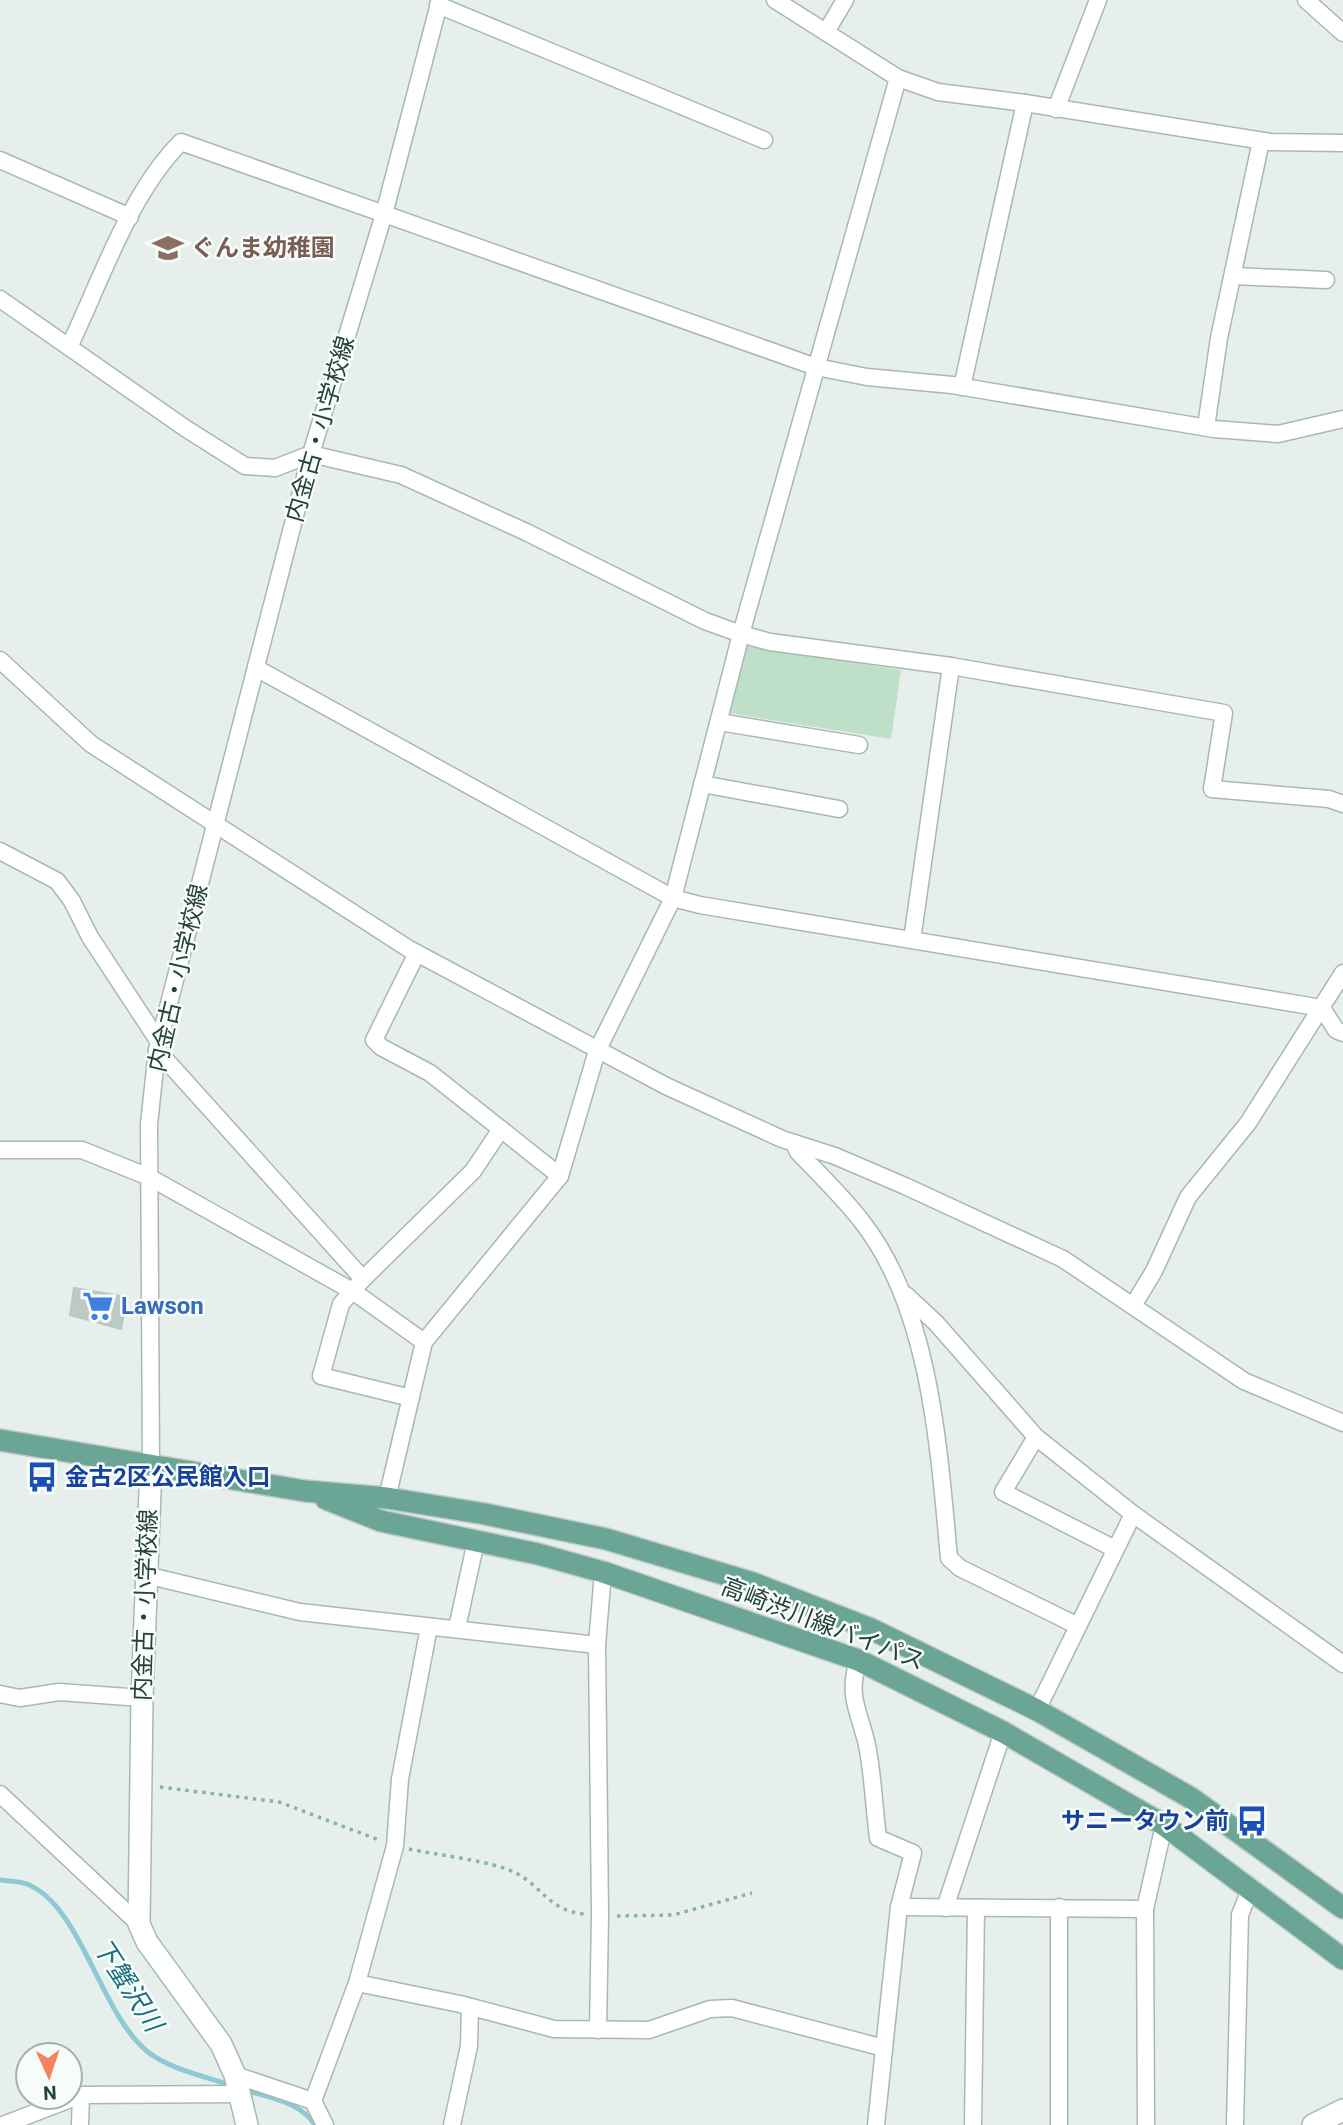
<svg xmlns="http://www.w3.org/2000/svg" width="1343" height="2125" font-family="Roboto,'Noto Sans JP',sans-serif">
	<style>
		.green { fill: #bfe0c8 }
		.lines { fill: none; stroke-linecap: round; stroke-linejoin: round }
		.stream { stroke: #8ec9d4; stroke-width: 5 }
		.building { fill: #bbcac4; stroke: #b8c9c2; stroke-width: 2 }
		.street-casing { stroke: #a8b8b2; stroke-width: 19 }
		.secondary-casing { stroke: #a4bbb3; stroke-width: 24 }
		.primary-casing { stroke: #c2cac8; stroke-width: 24 }
		.path { stroke: #86b3a5; stroke-width: 3.5; stroke-dasharray: 3.5 5; stroke-linecap: butt }
		.street { stroke: #fff; stroke-width: 16 }
		.secondary { stroke: #fff; stroke-width: 21 }
		.primary { stroke: #6aa596; stroke-width: 21 }
		.labels { text-anchor: middle; stroke-width: 5; stroke-linejoin: round; paint-order: stroke }
		.education-label { font-size: 24px; font-weight: bold; fill: #785e54; stroke: #f7fbf9; text-anchor: start }
		.street-label { font-size: 24px; fill: #24423a; stroke: #f7fbf9 }
		.shop-label { font-size: 24px; font-weight: bold; fill: #366cbe; stroke: #f7fbf9; text-anchor: start }
		.transit-label { font-size: 24px; font-weight: bold; fill: #164399; stroke: #f7fbf9; text-anchor: start }
		.water-label { font-size: 26px; font-style: italic; fill: #1c6f80; stroke: #f7fbf9 }
	</style>
	<rect width="100%" height="100%" fill="#e6efeb"/>
	<!-- green -->
	<polygon class="green" points="749,646 901,670 891,739 728,713 743,649"/>
	<g class="lines">
		<!-- stream -->
		<g class="stream">
			<path d="M0 1880C8 1881 19 1881 27 1884 82 1906 100 2014 148 2052 171 2070 205 2076 233 2086"/>
			<path d="M245 2090C270 2098 301 2102 315 2125"/>
		</g>
	</g>
	<!-- building -->
	<polygon class="building" points="74,1288 127,1297 121,1329 70,1315"/>
	<g class="lines">
		<!-- street casing -->
		<g class="street-casing">
			<g id="street">
				<polyline points="775,0 898,78 938,92 1025,103 1270,142 1343,143"/>
				<polyline points="1306,0 1343,33"/>
				<polyline points="438,5 764,140"/>
				<polyline points="826,32 845,0"/>
				<polyline points="1056,109 1098,0"/>
				<polyline points="0,160 130,217"/>
				<polyline points="1234,276 1326,280"/>
				<polyline points="0,299 185,428 245,466 275,468 311,454 401,475 526,532 705,621 741,634 770,642 951,666 1224,713 1212,789 1329,799 1343,804"/>
				<path d="M69 347C101 281 129 194 181 142L816 367 867 377 952 385 1214 429 1278 434 1343 419"/>
				<polyline points="962,387 1025,103"/>
				<polyline points="1206,427 1219,338 1261,141"/>
				<polyline points="0,660 91,744 409,949 666,1086 782,1139 835,1156 905,1186 1063,1259 1244,1381 1343,1423"/>
				<polyline points="256,668 673,898 700,905 1322,1008 1336,1030 1343,1033"/>
				<polyline points="719,722 859,745"/>
				<polyline points="702,784 839,809"/>
				<polyline points="0,851 57,881 72,901 90,937 159,1042"/>
				<polyline points="912,940 951,666"/>
				<polyline points="417,953 374,1040 381,1047 430,1073 560,1176"/>
				<polyline points="157,1050 363,1279 341,1304 321,1376 411,1398"/>
				<path d="M794 1143 798 1152C820 1175 844 1198 863 1223 931 1311 939 1451 949 1558L960 1568 1078 1626"/>
				<polyline points="0,1150 82,1150 149,1177 354,1292 424,1342"/>
				<polyline points="363,1279 473,1171 501,1129"/>
				<polyline points="906,1295 936,1323 1036,1437 1133,1514 1343,1664"/>
				<polyline points="1134,1304 1154,1271 1188,1197 1248,1123 1343,973"/>
				<polyline points="1036,1437 1003,1492 1115,1549"/>
				<polyline points="151,1465 149,1124 157,1050 311,454 384,214 440,0"/>
				<polyline points="387,1498 424,1342 560,1176 597,1051 673,898 741,634 898,78"/>
				<polyline points="146,1575 300,1612 597,1645"/>
				<polyline points="457,1628 476,1541"/>
				<path d="M858 1660C847 1698 859 1710 867 1745 873 1775 874 1807 878 1838L913 1853 899 1907 876 2125"/>
				<polyline points="0,1694 20,1698 59,1692 142,1698"/>
				<polyline points="1037,1710 1133,1514"/>
				<polyline points="0,1794 139,1924"/>
				<polyline points="899,1907 1145,1909"/>
				<polyline points="1059,1907 1059,2125"/>
				<polyline points="945,1908 1003,1732"/>
				<polyline points="357,1983 460,2004 554,2029 649,2030 710,2009 732,2008 884,2048"/>
				<polyline points="598,2030 600,1915 597,1645 603,1572"/>
				<polyline points="235,2075 313,2101 357,1983 395,1846 400,1779 429,1627"/>
				<polyline points="313,2101 325,2125"/>
				<polyline points="3,2125 81,2095 239,2094"/>
				<polyline points="80,2125 81,2095"/>
				<polyline points="452,2125 469,2046 470,2007"/>
				<polyline points="973,2125 976,1908"/>
				<polyline points="1146,2125 1145,1909 1164,1825"/>
				<polyline points="1235,2125 1240,1915 1251,1887"/>
			</g>
		</g>
		<!-- secondary casing -->
		<g class="secondary-casing">
			<g id="secondary">
				<polyline points="151,1465 142,1698 139,1924 147,1942 221,2044 235,2075 247,2125"/>
				<polyline points="1313,2125 1343,2110"/>
			</g>
		</g>
		<!-- primary casing -->
		<g class="primary-casing">
			<g id="primary">
				<polyline points="0,1440 305,1491 387,1498 485,1514 606,1539 753,1583 871,1629 1037,1710 1191,1798 1343,1908"/>
				<polyline points="326,1499 381,1521 538,1554 603,1572 858,1660 1003,1732 1164,1825 1343,1959"/>
			</g>
		</g>
		<!-- path -->
		<g class="path">
			<polyline points="160,1787 279,1802 379,1840"/>
			<path d="M409 1849C437 1855 493 1861 516 1873 544 1888 549 1911 585 1914"/>
			<polyline points="617,1916 673,1915 752,1893"/>
		</g>
		<!-- street -->
		<use href="#street" class="street"/>
		<!-- secondary -->
		<use href="#secondary" class="secondary"/>
		<!-- primary -->
		<use href="#primary" class="primary"/>
	</g>
	<!-- icons -->
	<defs>
		<g id="school-bare" transform="scale(2.415)"><path d="M0-5L7-2L0 1L-7-2ZM-4 1L0 2.5L4 1V4Q0 6-4 4Z" fill="#8d6e63" stroke="#f7fbf9" stroke-width="2.5" paint-order="stroke"/></g>
		<g id="supermarket-bare" transform="scale(2.415)"><path d="M-6-5.5h2.5l.6 2H6L4.5 2H-2.5L-4.4-4H-6ZM-1.5 3.2a1.3 1.3 0 1 0 .1 0ZM3 3.2a1.3 1.3 0 1 0 .1 0Z" fill="#3f7fe0" stroke="#f7fbf9" stroke-width="2.5" paint-order="stroke"/></g>
		<g id="bus-bare" transform="scale(2.415)"><path d="M-5-6H5V4H4V6H2V4H-2V6H-4V4H-5ZM-3.5-4V0h7V-4ZM-3.5 1.2v1.5H-2V1.2ZM2 1.2v1.5H3.5V1.2Z" fill="#1a4fb4" stroke="#f7fbf9" stroke-width="2.5" paint-order="stroke"/></g>
	</defs>
	<g fill-rule="evenodd">
		<use href="#school-bare" x="168" y="248"/>
		<use href="#supermarket-bare" x="98" y="1306"/>
		<use href="#bus-bare" x="42" y="1477"/>
		<use href="#bus-bare" x="1252" y="1821"/>
	</g>
	<g class="labels">
		<!-- education labels -->
		<g class="education-label">
			<text x="191" y="256">ぐんま幼稚園</text>
		</g>
		<!-- street labels -->
		<g class="street-label">
			<text transform="translate(320 429) rotate(-74)" y="8">内金古・小学校線</text>
			<text transform="translate(178 978) rotate(-77)" y="8">内金古・小学校線</text>
			<text transform="translate(145 1605) rotate(-88)" y="8">内金古・小学校線</text>
			<text transform="translate(823 1624) rotate(21)" y="8">高崎渋川線バイパス</text>
		</g>
		<!-- shop labels -->
		<g class="shop-label">
			<text x="121" y="1314">Lawson</text>
		</g>
		<!-- transit labels -->
		<g class="transit-label">
			<text x="65" y="1485">金古2区公民館入口</text>
			<text x="1229" y="1829" text-anchor="end">サニータウン前</text>
		</g>
		<!-- water labels -->
		<g class="water-label">
			<text transform="translate(128 1985) rotate(57)" y="9">下蟹沢川</text>
		</g>
	</g>
	<!-- north arrow -->
	<g transform="translate(49 2076) rotate(177)"><circle r="33" fill="#f7fbf9" stroke="#a3b1ad" stroke-width="2"/>
	<path d="M0-5L12 26L0 18L-12 26Z" fill="#f4845f"/>
	<text y="-10" font-size="19" font-weight="bold" text-anchor="middle" fill="#24423a">N</text>
	</g>
</svg>
